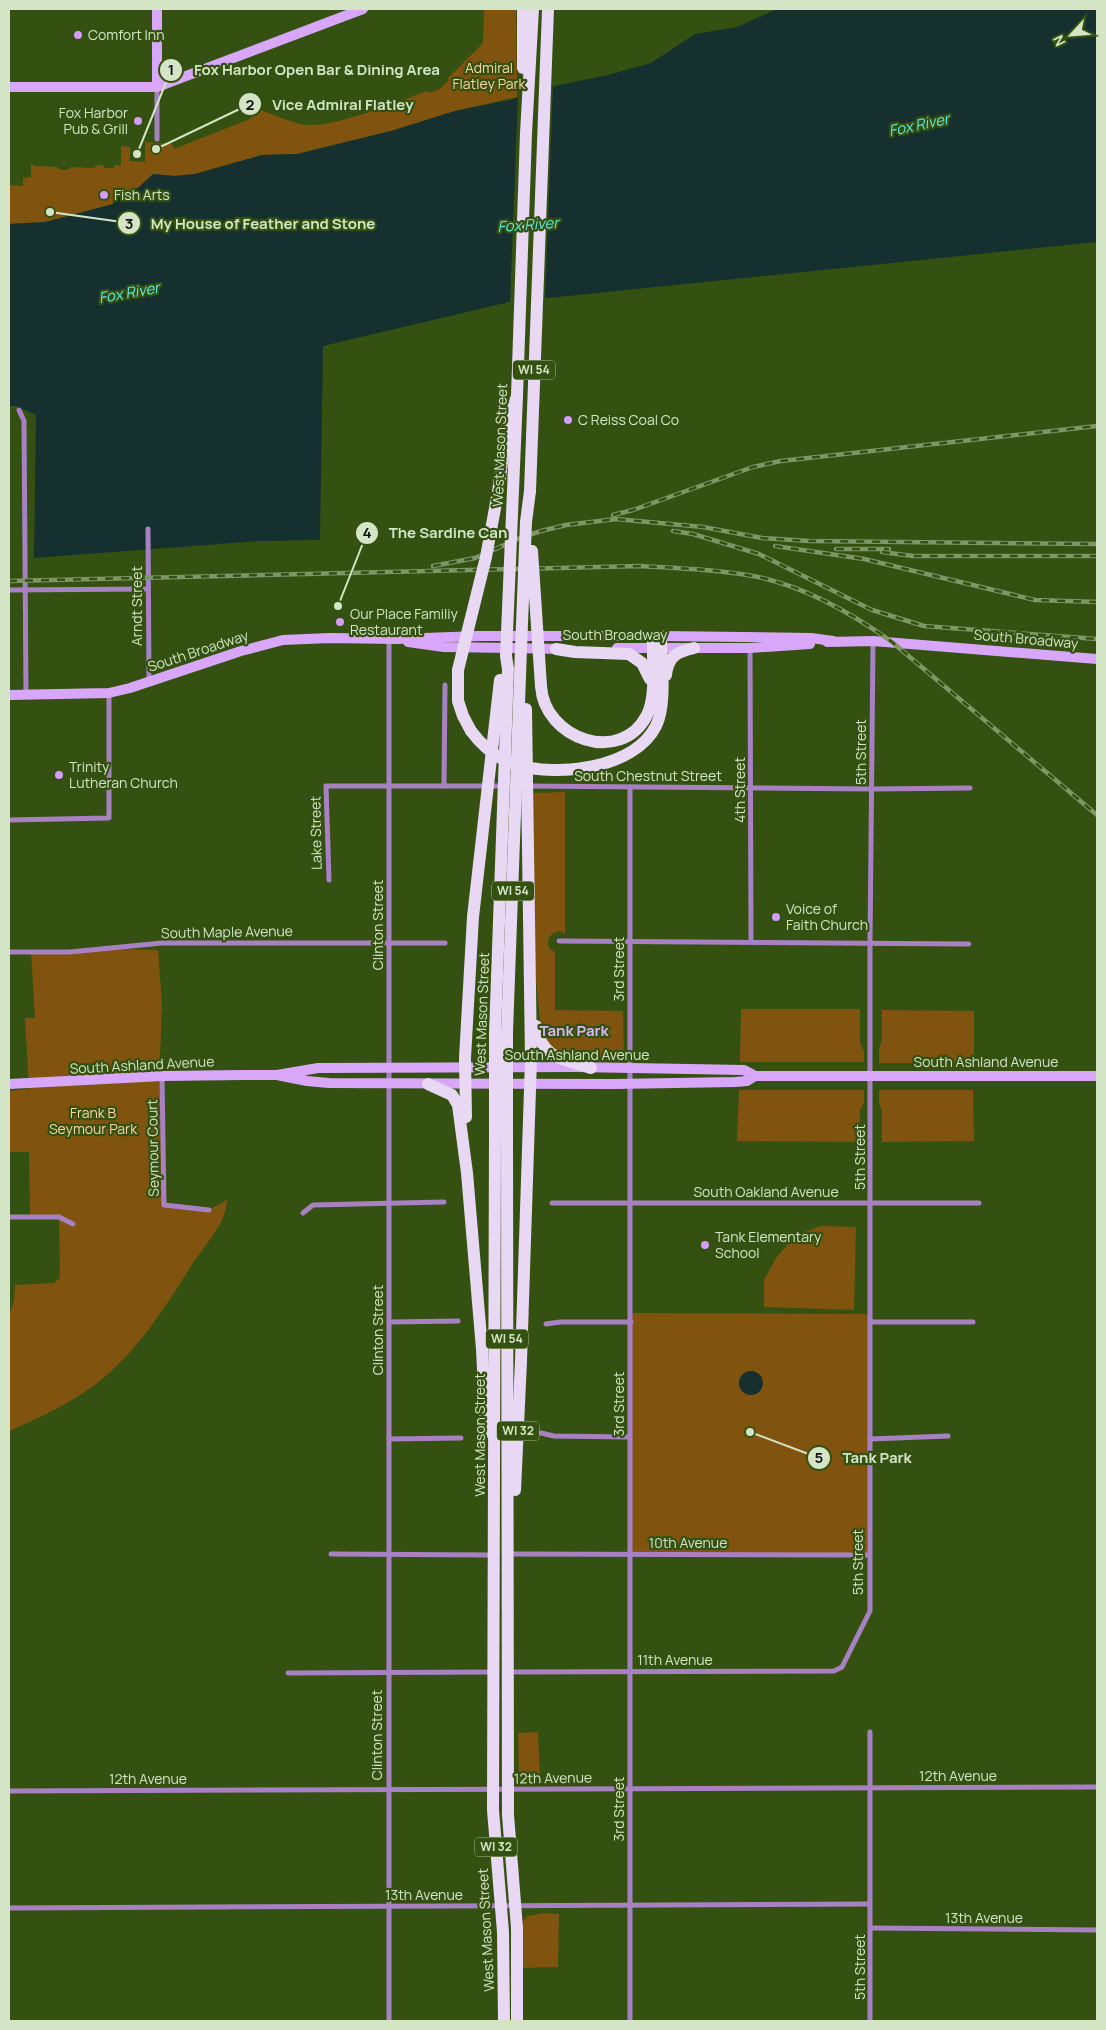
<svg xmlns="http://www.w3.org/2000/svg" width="1106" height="2030" font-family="Manrope,sans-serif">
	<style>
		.green { fill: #80530e }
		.water { fill: #15302f }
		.pier { fill: #345112 }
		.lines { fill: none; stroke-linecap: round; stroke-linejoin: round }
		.street { stroke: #a881c2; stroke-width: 5 }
		.secondary { stroke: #d9a7f9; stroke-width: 10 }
		.primary { stroke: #e8d8f3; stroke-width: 12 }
		.rail-casing { stroke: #7f9767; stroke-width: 4.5 }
		.rail { stroke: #345112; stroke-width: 2.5; stroke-dasharray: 8; stroke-linecap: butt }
		.secondary-bridge { stroke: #d9a7f9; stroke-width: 10 }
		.primary-bridge { stroke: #e8d8f3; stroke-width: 12 }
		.poi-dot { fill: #d59bfa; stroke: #345112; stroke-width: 2 }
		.labels { text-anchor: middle; stroke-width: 4.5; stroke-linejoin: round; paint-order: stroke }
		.shield { fill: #345112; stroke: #a3b98f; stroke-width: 1 }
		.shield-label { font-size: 12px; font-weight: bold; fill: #d3e5c5 }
		.poi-label { font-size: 14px; fill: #d3e5c5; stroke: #345112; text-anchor: start }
		.park-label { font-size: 14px; fill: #ffd5a3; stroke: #345112 }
		.street-label { font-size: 14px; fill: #d3e5c5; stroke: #345112 }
		.water-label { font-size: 15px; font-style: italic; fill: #5ee8e2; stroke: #345112 }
		.neighbourhood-label { font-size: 15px; font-weight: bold; fill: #dcb4f6; stroke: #345112 }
		.leader { fill: none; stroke: #d3e5c5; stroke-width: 2 }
		.callout-dot { fill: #d3e5c5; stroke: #345112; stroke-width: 2 }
		.mark-label { font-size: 15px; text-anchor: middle; font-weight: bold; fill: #111 }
		.callout-label { font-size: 15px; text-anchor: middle; font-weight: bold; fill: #d3e5c5; stroke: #345112; stroke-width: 4.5; stroke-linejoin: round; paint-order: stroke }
	</style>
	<rect width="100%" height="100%" fill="#345112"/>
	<!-- green -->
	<g class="green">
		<path d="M484 9H516L517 97 455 111 391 131 297 154 262 155 195 174 175 176 153 174 138 188 115 194 113 204 45 222 9 224V185L23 186V178L31 177V164L35 166 57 167 61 170H67L71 167 93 168 98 165H104V168H114V165H121V146L130 147V161L145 162V142L172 144 174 149 250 119 256 108C270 113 293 124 308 125 340 126 396 102 427 91L429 93 440 89 449 80 448 78 483 43Z"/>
		<path d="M565 792V934L560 931C550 933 545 940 550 949L555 952V1010L623 1011 624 1053 621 1058 615 1061 565 1056 547 1044 540 1021 534 958 532 793Z"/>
		<path d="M111 949 158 950 162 1004 160 1058 163 1085 164 1205 209 1210 227 1200C226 1205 226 1210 224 1215 220 1228 202 1250 193 1263 166 1306 137 1353 96 1384 69 1404 39 1418 9 1431V1316L14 1300 15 1285 54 1283 60 1278 59 1217H30L29 1152H9V1091L29 1089 25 1018H35L31 951Z"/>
		<polygon points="741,1009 860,1009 860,1043 864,1051 864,1062 740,1062"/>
		<polygon points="882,1010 974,1011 974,1063 879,1063 879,1048 882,1040"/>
		<polygon points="739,1090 864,1090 864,1103 860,1110 860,1142 737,1141"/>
		<polygon points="879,1090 973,1090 974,1141 882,1142 882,1111 879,1103"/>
		<polygon points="821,1226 856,1227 854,1310 764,1307 764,1280 776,1258 796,1235"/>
		<polygon points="631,1313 870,1314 869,1555 630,1554"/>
		<polygon points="538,1732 540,1778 519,1779 518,1733"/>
		<polygon points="546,1913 559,1914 558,1967 522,1968 522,1923 527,1916"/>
	</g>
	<!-- water -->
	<g class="water">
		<polygon points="777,9 1097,9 1097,242 509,302 323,346 320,540 258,541 34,558 36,415 16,406 9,406 9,224 46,222 113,204 115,194 138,188 153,174 175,176 195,174 262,155 297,154 391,131 455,111 514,99 536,90 608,75 651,63 695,34 737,27"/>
		<circle cx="751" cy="1383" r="12"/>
	</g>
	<!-- pier -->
	<polygon class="pier" points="553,84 545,300 510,304 518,95 536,88"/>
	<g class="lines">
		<!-- street -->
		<g class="street">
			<polyline points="157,139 157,87"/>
			<polyline points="19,410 24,421 26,695"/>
			<polyline points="148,529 149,681"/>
			<polyline points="9,590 148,589"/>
			<polyline points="750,647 751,942"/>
			<polyline points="444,786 445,685"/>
			<polyline points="528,786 872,789 970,788"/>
			<polyline points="9,820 109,818 109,693"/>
			<polyline points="329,880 326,786 504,786"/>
			<polyline points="559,941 969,944"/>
			<polyline points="9,952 70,952 162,943 445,943"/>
			<polyline points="162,1076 164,1205 209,1210"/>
			<polyline points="552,1203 979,1203"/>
			<polyline points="303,1213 313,1205 444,1202"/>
			<polyline points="9,1217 59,1217 73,1224"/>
			<polyline points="389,1322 458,1321"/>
			<polyline points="870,1322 973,1322"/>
			<polyline points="546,1324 560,1322 631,1322"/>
			<polyline points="541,1433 554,1436 630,1437"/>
			<polyline points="389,1439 461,1438"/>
			<polyline points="870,1439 948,1436"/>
			<polyline points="331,1554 493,1555"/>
			<polyline points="507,1554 869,1555"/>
			<polyline points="509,1672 834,1671 842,1667 870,1611 870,944 873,641"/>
			<polyline points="288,1673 493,1672"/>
			<polyline points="870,1732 870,2021"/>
			<polyline points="9,1791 1097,1787"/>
			<polyline points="9,1908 870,1904"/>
			<polyline points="871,1928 1097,1930"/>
			<polyline points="389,2021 389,639"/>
			<polyline points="630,2021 630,787"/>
		</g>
		<!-- secondary -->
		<g class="secondary">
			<polyline points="9,87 157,87 363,9"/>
			<polyline points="157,87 157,9"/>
			<polyline points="408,642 444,647 563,649"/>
			<polyline points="827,642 873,641 1097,659"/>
			<polyline points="617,648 750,648 810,644"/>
			<polyline points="9,695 109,693 130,688 241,651 283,640 329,638 397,639 478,636 661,636 811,638 833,641"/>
			<polyline points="1067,1076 1097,1076"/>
			<polyline points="9,1084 162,1076 243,1075 277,1075 307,1081 329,1083 614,1084 735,1082 747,1081 755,1076 744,1070 577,1067 318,1068 277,1075"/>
		</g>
		<!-- primary -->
		<g class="primary">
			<polyline points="523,9 523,68"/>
			<polyline points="530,491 548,9"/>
			<polyline points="498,492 507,426 517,396 526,133 533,9"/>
			<polyline points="556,649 575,652 629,654 642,663 650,679"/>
			<path d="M666 675C668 656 677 652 694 648"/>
			<path d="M541 686C544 739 621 766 647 715 657 696 652 660 653 638"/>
			<path d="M471 731C483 747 497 759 517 765 558 777 634 769 656 726 667 704 661 662 661 636"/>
			<path d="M536 1026C542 1059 563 1059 591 1068"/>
			<polyline points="428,1084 452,1095 458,1105 467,1173 482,1349 486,1432"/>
			<polyline points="466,1117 465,1058 473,917"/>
			<polyline points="495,1132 493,1810 503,1932 504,2021"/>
			<polyline points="507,1132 508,1815 517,1928 517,2021"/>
			<polyline points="515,1490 521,1361 531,1059 529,918"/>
		</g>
		<!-- rail casing -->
		<g class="rail-casing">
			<g id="rail">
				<polyline points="613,515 633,510 753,467 781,461 1097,426"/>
				<polyline points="673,531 693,534 759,554 872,610 924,626 1097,639"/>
				<polyline points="775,546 864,559 1035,600 1097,602"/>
				<polyline points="836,549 889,549"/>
				<polyline points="882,552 913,556 1097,556"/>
				<polyline points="433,566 475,558 520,538 541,531 566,525 616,519 703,527 762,538 809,541 1097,544"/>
				<path d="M9 581 640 566C676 568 712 569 747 575 799 583 850 612 892 642L1097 815"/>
			</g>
		</g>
		<!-- rail -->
		<use href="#rail" class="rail"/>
		<!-- secondary-bridge -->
		<polyline class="secondary-bridge" points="755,1076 1067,1076"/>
		<!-- primary-bridge -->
		<g class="primary-bridge">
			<polyline points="532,551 541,686"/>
			<polyline points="526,709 529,918"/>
			<polyline points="471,731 463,716 458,701 458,670 486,557 498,492"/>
			<polyline points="473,917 500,680"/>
			<polyline points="495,1132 495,1033 508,669 506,656 517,396"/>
			<polyline points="507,1132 507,1032 521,649 526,522 530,491"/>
		</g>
	</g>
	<!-- markers -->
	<g class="poi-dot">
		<circle cx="78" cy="35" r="5"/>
		<circle cx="138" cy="121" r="5"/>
		<circle cx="104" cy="195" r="5"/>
		<circle cx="568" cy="420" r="5"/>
		<circle cx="340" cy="622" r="5"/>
		<circle cx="59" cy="775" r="5"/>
		<circle cx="776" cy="917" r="5"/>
		<circle cx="705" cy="1245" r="5"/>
	</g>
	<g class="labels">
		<!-- shield labels -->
		<g class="shield">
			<rect x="513" y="360.5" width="42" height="19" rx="4"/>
			<rect x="492" y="881.5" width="42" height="19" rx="4"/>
			<rect x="486" y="1329.5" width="42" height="19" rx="4"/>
			<rect x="497" y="1421.5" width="42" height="19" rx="4"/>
			<rect x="475" y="1837.5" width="42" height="19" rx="4"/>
		</g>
		<g class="shield-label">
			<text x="534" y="374">WI 54</text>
			<text x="513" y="895">WI 54</text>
			<text x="507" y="1343">WI 54</text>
			<text x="518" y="1435">WI 32</text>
			<text x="496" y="1851">WI 32</text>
		</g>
		<!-- poi labels -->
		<g class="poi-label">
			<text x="88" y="40">Comfort Inn</text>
			<text x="128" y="118" text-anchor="end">Fox Harbor<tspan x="128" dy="16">Pub &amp; Grill</tspan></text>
			<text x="114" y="200">Fish Arts</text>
			<text x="578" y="425">C Reiss Coal Co</text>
			<text x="350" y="619">Our Place Familiy<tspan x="350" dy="16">Restaurant</tspan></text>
			<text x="69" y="772">Trinity<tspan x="69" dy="16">Lutheran Church</tspan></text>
			<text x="786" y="914">Voice of<tspan x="786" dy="16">Faith Church</tspan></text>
			<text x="715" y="1242">Tank Elementary<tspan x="715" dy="16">School</tspan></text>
		</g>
		<!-- park labels -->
		<g class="park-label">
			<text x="489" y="73">Admiral<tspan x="489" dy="16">Flatley Park</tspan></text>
			<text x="93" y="1118">Frank B<tspan x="93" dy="16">Seymour Park</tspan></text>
		</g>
		<!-- street labels -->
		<g class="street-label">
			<text transform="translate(500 445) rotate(-88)" y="5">West Mason Street</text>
			<text transform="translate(137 606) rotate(-90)" y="5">Arndt Street</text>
			<text x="615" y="640">South Broadway</text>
			<text transform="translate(1026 639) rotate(5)" y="5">South Broadway</text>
			<text transform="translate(198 651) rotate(-18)" y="5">South Broadway</text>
			<text transform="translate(861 752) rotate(-90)" y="5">5th Street</text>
			<text x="648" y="781">South Chestnut Street</text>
			<text transform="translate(740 790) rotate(-90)" y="5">4th Street</text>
			<text transform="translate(316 833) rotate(-91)" y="5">Lake Street</text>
			<text transform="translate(378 925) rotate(-90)" y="5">Clinton Street</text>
			<text transform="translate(227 932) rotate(-1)" y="5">South Maple Avenue</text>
			<text transform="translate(619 969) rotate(-90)" y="5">3rd Street</text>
			<text transform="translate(482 1014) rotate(-88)" y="5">West Mason Street</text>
			<text x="577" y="1060">South Ashland Avenue</text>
			<text x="986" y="1067">South Ashland Avenue</text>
			<text transform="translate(142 1065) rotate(-3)" y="5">South Ashland Avenue</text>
			<text transform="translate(153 1148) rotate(-91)" y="5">Seymour Court</text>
			<text transform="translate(860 1157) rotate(-90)" y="5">5th Street</text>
			<text x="766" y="1197">South Oakland Avenue</text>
			<text transform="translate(378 1330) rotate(-90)" y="5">Clinton Street</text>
			<text transform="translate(619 1404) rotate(-90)" y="5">3rd Street</text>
			<text transform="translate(480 1435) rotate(-90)" y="5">West Mason Street</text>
			<text x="688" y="1548">10th Avenue</text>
			<text transform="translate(858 1562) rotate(-90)" y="5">5th Street</text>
			<text x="675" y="1665">11th Avenue</text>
			<text transform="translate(377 1735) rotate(-90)" y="5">Clinton Street</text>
			<text x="958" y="1781">12th Avenue</text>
			<text transform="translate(553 1778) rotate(-1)" y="5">12th Avenue</text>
			<text x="148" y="1784">12th Avenue</text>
			<text transform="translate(619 1809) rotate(-90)" y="5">3rd Street</text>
			<text x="424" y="1900">13th Avenue</text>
			<text x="984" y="1923">13th Avenue</text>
			<text transform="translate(486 1930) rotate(-93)" y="5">West Mason Street</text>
			<text transform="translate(860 1967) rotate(-90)" y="5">5th Street</text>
		</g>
		<!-- water labels -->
		<g class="water-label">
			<text transform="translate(919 125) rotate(-12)" y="5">Fox River</text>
			<text transform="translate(528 225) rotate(-4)" y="5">Fox River</text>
			<text transform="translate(129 293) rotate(-10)" y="5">Fox River</text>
		</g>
		<!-- neighbourhood labels -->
		<g class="neighbourhood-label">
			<text x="574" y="1036">Tank Park</text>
		</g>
	</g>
	<!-- callouts -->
	<path class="leader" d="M137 154L171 70M156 149L250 104M50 212L129 223M338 606L367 533M750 1432L819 1458"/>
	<g class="callout-dot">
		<circle cx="137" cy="154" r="5"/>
		<circle cx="156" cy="149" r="5"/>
		<circle cx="50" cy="212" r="5"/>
		<circle cx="338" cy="606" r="5"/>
		<circle cx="750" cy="1432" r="5"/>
		<circle cx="171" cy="70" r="12"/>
		<circle cx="250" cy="104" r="12"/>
		<circle cx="129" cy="223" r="12"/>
		<circle cx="367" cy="533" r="12"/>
		<circle cx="819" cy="1458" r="12"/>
	</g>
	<g class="mark-label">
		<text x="171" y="75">1</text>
		<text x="250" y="110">2</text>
		<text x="129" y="229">3</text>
		<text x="367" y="538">4</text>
		<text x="819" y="1463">5</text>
	</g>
	<g class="callout-label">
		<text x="317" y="75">Fox Harbor Open Bar &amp; Dining Area</text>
		<text x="343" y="110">Vice Admiral Flatley</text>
		<text x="263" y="229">My House of Feather and Stone</text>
		<text x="448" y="538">The Sardine Can</text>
		<text x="877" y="1463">Tank Park</text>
	</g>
	<!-- border -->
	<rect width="1106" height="2030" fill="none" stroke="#d3e5c5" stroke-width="20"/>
	<!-- north arrow -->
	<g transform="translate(1071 35) rotate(244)" stroke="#345112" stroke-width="4" paint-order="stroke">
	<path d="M0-4L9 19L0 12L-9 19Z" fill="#d3e5c5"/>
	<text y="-8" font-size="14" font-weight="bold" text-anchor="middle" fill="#d3e5c5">N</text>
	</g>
</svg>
